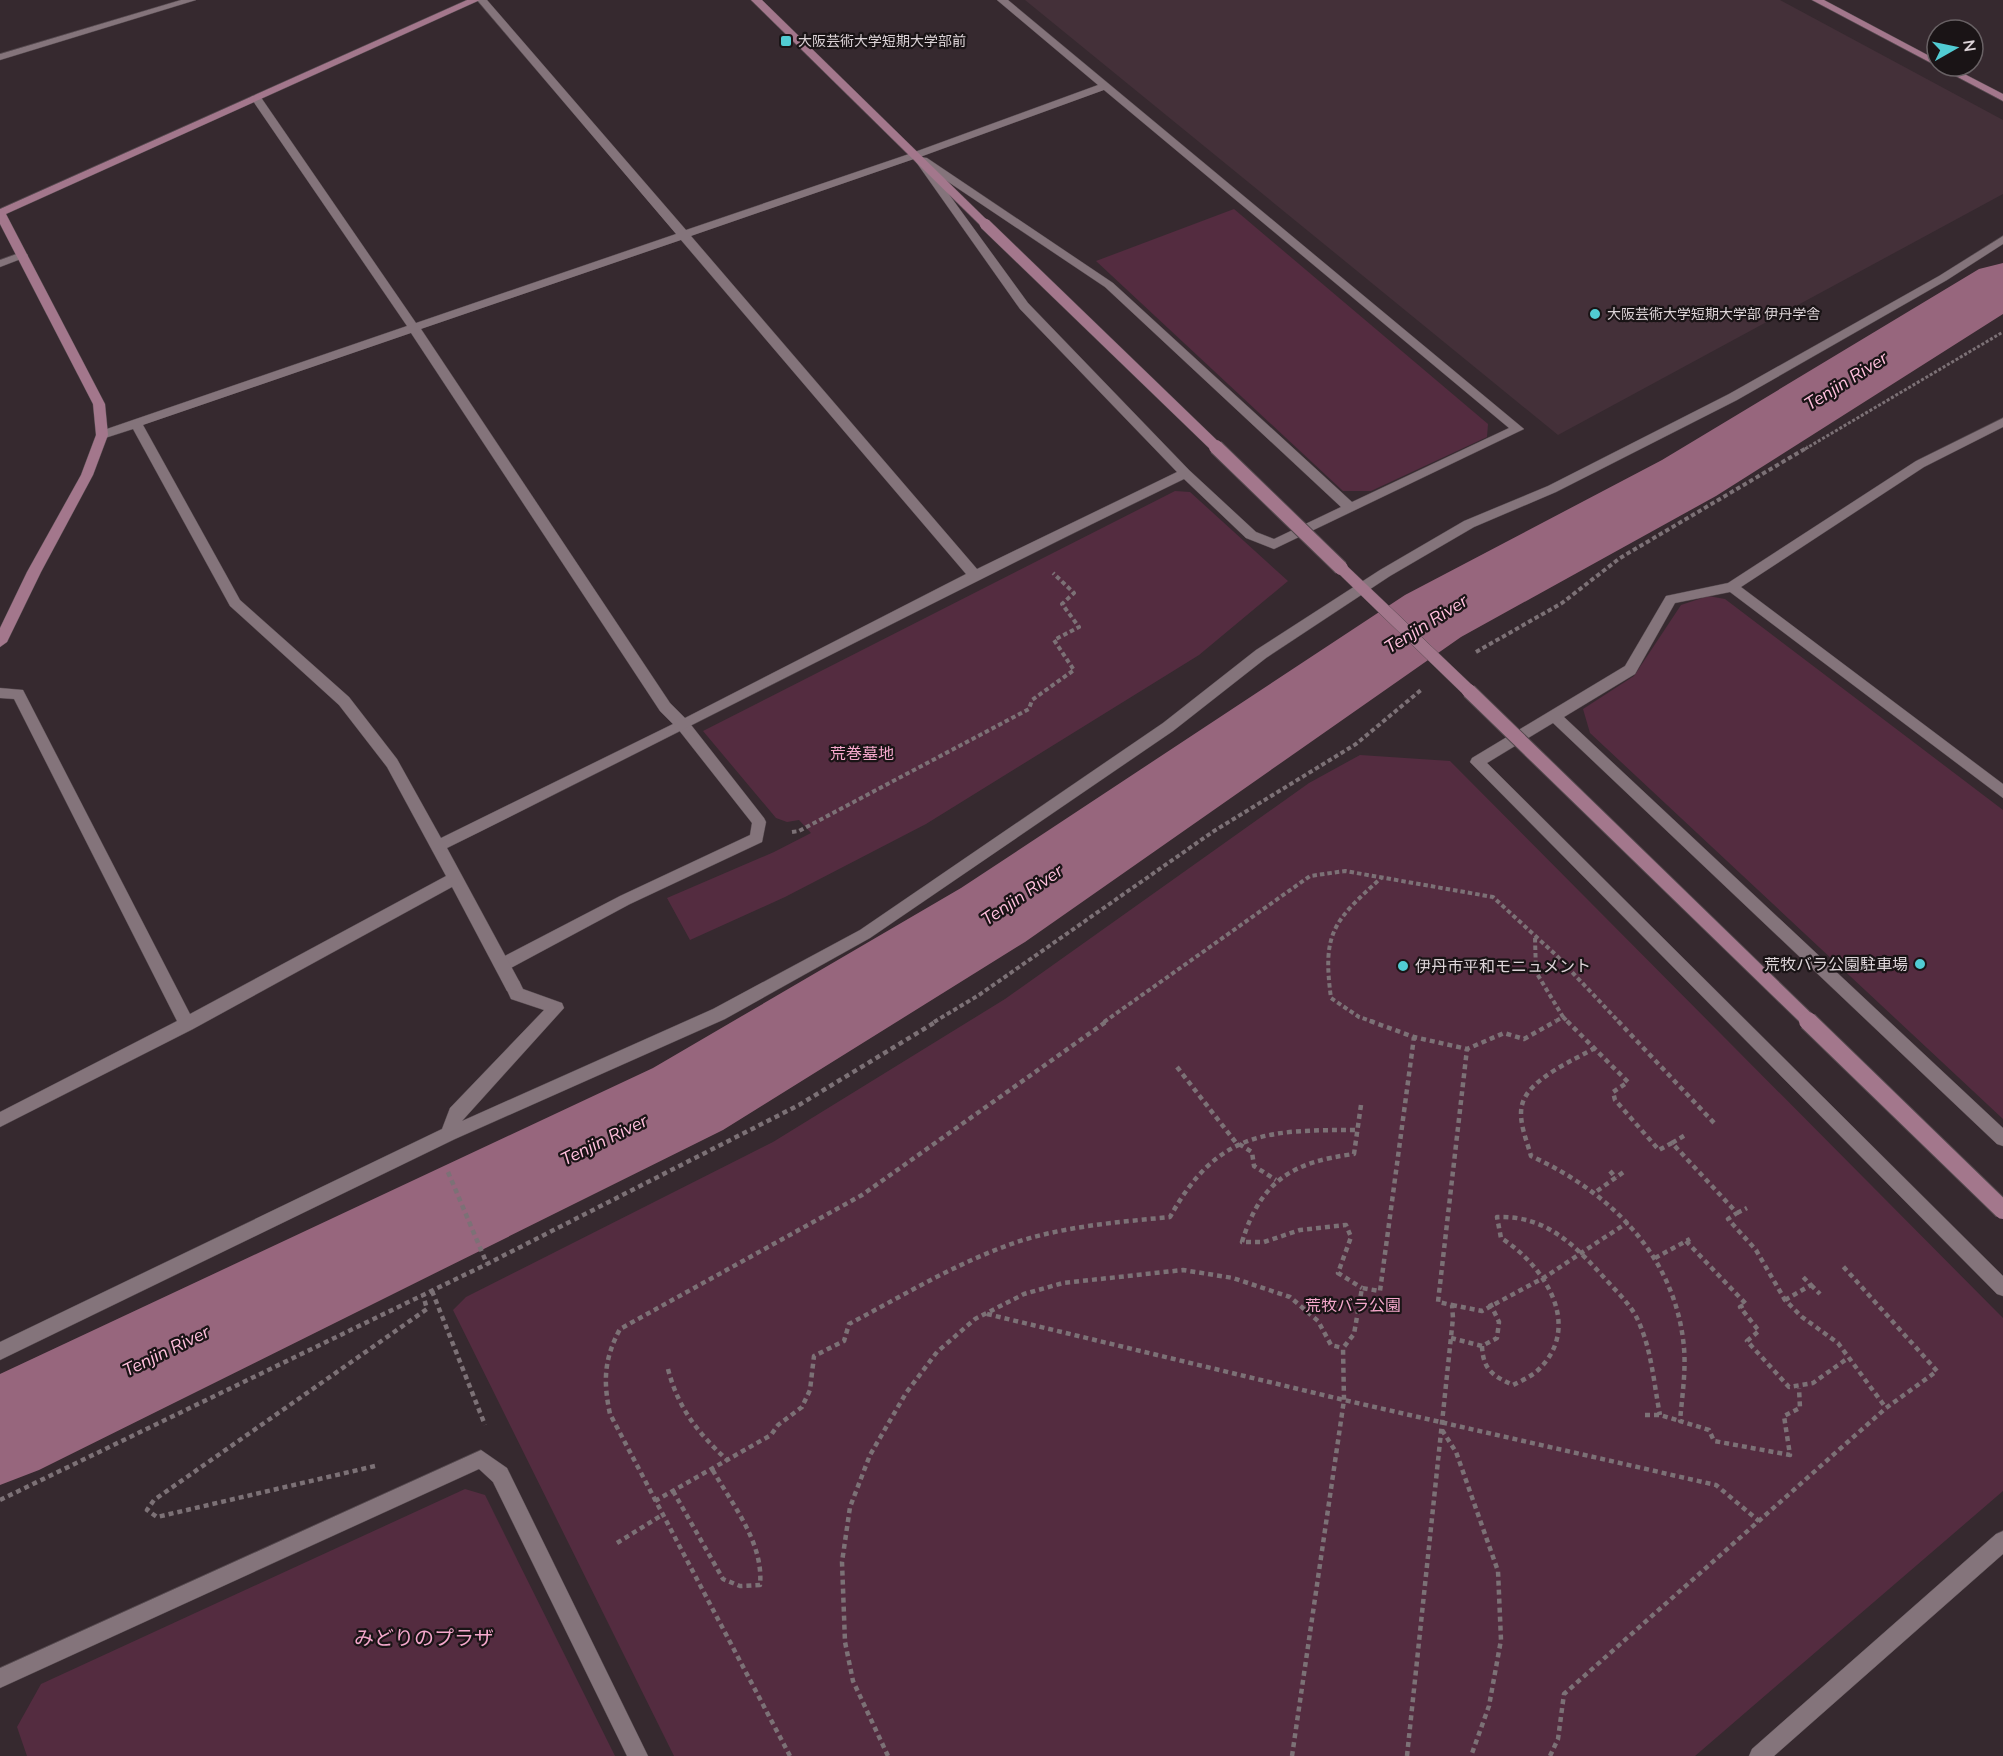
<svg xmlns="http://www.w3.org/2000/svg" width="2003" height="1756" font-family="'Nunito Sans','Noto Sans JP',sans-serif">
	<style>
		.built { fill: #443039 }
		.green { fill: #542c40 }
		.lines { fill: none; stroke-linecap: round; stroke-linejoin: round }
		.river { fill: #97667d; fill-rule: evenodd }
		.lane-casing { stroke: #53484d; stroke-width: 1 }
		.street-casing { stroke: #53484d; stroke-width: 1 }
		.secondary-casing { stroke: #53484d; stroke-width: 1 }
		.path-far2 { stroke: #7c7176; stroke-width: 3; stroke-dasharray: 3 2; stroke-linecap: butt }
		.path-far1 { stroke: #7c7176; stroke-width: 4; stroke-dasharray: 4.5 3; stroke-linecap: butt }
		.path { stroke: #7c7176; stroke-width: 4.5; stroke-dasharray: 5 4; stroke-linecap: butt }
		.lane { fill: #84747b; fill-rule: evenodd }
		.street { fill: #84747b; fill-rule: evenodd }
		.secondary { fill: #a3778c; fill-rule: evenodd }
		.secondary-bridge-far2-casing { stroke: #53484d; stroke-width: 12; stroke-linecap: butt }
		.secondary-bridge-far1-casing { stroke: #53484d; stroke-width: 16; stroke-linecap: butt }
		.secondary-bridge-casing { stroke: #53484d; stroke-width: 20; stroke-linecap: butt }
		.secondary-bridge-far2 { stroke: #a3778c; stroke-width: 11 }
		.secondary-bridge-far1 { stroke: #a3778c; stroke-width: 14 }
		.secondary-bridge { stroke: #a3778c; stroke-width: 18 }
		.poi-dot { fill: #51ccd3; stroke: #1a1416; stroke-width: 2 }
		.labels { text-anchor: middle; stroke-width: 4.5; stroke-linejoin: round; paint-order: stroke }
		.far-poi-label { font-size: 14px; fill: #ddd4d8; stroke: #1a1416; text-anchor: start }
		.park-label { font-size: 16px; fill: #f5a8cc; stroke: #1a1416 }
		.poi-label { font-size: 16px; fill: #ddd4d8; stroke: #1a1416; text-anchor: end }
		.water-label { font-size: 18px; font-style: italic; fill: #ffbfdc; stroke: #1a1416 }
		.near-park-label { font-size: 20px; fill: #f5a8cc; stroke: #1a1416 }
	</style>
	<rect width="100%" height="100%" fill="#36292f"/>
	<!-- built -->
	<polygon class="built" points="1025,0 1780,0 2003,120 2003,194 1558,435"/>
	<!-- green -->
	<g class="green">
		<polygon points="1234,209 1488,424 1487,437 1371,491 1343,491 1096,261"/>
		<polygon points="1175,491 1190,492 1288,581 1199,655 926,824 785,897 690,940 667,898 774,852 811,833 799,820 787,822 776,818 703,731"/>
		<polygon points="1708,596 1725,599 2003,810 2003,1119 1590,733 1583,709 1634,676 1681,605"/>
		<polygon points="1360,755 1450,761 2003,1318 2003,1491 1695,1756 674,1756 453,1310 466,1297 773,1142 1005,999 1309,783"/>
		<polygon points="465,1489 485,1495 615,1756 27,1756 17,1727 41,1684"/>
	</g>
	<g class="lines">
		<!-- river -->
		<polygon class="river" points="2003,263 2003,314 1716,496 1461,637 1025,942 723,1130 39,1470 0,1485 0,1374 653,1068 961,888 1405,595 1662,460 1979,269"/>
		<!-- lane casing -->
		<g class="lane-casing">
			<g id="lane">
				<polygon points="2003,236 2003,244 1947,280 1737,400 1556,492 1474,527 1390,576 1266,658 1173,731 870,938 725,1019 455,1139 0,1360 0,1342 442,1129 450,1108 544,1010 511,999 505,986 507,981 513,979 519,981 523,989 562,1003 564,1008 462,1121 713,1009 860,930 1163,723 1256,650 1380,570 1464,521 1548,486 1729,394 1939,276"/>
				<polygon points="22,252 28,255 26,257 0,267 0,260"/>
				<polygon points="683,720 688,721 764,818 766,822 762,842 630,904 507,970 502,972 497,970 494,965 497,960 620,896 750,835 752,823 678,729 676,725"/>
			</g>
		</g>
		<!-- street casing -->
		<g class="street-casing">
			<g id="street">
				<polygon points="181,0 196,0 0,60 0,54"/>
				<path d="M477 0H487L686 230 912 153 1098 85 997 0H1008L1524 429 1274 549 1246 538 1184 479C937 599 693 726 447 848L519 981 521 986 519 991 513 993 507 991 452 887 193 1029 0 1127V1112L177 1021 14 699 0 698V688L23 690 190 1014 446 876 387 767 339 705 230 606 133 429 102 439 96 435 98 432 407 326 251 98 252 96H260L416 323 676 234ZM1104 90 1509 428 1352 502 1113 283 927 158 920 157ZM914 159 1020 309 1177 472 977 569 691 236ZM932 171 1105 287 1341 507 1274 539 1256 532 1189 470 1028 303ZM681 240 966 574 685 718 670 703 421 329ZM411 333 660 711 673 724 441 838 397 759 349 697 240 600 143 425Z"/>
				<polygon points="2003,418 2003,427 1924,467 1741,587 2003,784 2003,798 1730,592 1675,603 1635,674 1564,717 2003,1128 2003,1146 1997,1144 1553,723 1487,763 2003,1276 2003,1296 1997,1294 1470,762 1472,758 1625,666 1666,596 1728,583 1916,461"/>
				<polygon points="481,1450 507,1468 648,1756 627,1756 493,1482 479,1469 0,1688 0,1668"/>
				<polygon points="2003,1531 2003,1554 1774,1756 1749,1756 1752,1749 1996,1534"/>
			</g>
		</g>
		<!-- secondary casing -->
		<g class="secondary-casing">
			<g id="secondary">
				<polygon points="467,0 480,0 6,214 105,404 108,435 93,475 41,572 7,642 0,647 0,628 27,572 81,475 96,435 93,404 0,224 0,209"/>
				<polygon points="751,0 762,0 989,222 989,226 981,226"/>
				<polygon points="1812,0 1824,0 1937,60 1937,66 1949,66 2003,94 2003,101"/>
				<polygon points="1341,563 1346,565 1474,687 1476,691 1474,695 1464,695 1336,571 1334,568"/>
			</g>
		</g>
		<!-- path-far2 -->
		<polyline class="path-far2" points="1805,449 2003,332"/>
		<!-- path-far1 -->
		<g class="path-far1">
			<polyline points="1476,652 1562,603 1620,558 1808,447"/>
			<polyline points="792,832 799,831 1029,709 1032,700 1074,670 1054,640 1079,627 1062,604 1074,593 1053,573"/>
			<polyline points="1535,938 1536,972 1563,1017 1554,1022"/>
			<polyline points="1563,1017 1568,1022"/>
			<polyline points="934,1022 979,995 1214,831 1356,744 1421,690"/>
			<polyline points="1104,1022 1310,876 1345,871 1493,897 1556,955 1619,1022"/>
			<path d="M1374 1022 1359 1017 1331 998C1322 932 1334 921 1381 878"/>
		</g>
		<!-- path -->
		<g class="path">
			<polyline points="1370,1021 1414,1037 1467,1049 1504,1033 1524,1039 1556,1021"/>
			<polyline points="1567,1021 1628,1082 1613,1092 1615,1100 1659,1150 1672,1143 1737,1213 1728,1219 1756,1250 1785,1300 1802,1317 1838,1343 1886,1408"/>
			<polyline points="1618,1021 1716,1125"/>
			<path d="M1595 1048C1574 1060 1528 1079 1522 1105 1518 1121 1527 1141 1531 1156 1610 1192 1676 1256 1684 1348 1686 1372 1682 1397 1680 1421L1709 1430 1714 1441 1790 1455 1784 1416 1800 1408 1799 1388"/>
			<polyline points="1177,1067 1237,1144"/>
			<path d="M1361 1105 1354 1154C1293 1162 1261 1180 1242 1242H1264L1300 1230 1346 1225 1351 1237 1338 1273 1362 1288"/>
			<polyline points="1672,1143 1687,1134"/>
			<polyline points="1239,1144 1252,1152 1254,1166 1276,1180"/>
			<polyline points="1610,1171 1616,1178"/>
			<polyline points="448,1172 487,1264"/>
			<polyline points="1597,1191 1625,1171"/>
			<polyline points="1737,1213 1747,1208"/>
			<polyline points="1686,1241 1746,1304 1740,1307 1759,1331 1747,1341 1789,1387 1813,1383 1848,1358"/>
			<polyline points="1655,1258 1690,1239"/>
			<polyline points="1811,1285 1820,1294"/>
			<polyline points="432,1291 485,1425"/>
			<polyline points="1785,1300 1811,1285 1803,1277"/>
			<polyline points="1452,1305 1482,1311 1545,1277 1628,1222"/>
			<polyline points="987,1314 1344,1400 1716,1485 1759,1521"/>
			<polyline points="1451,1338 1482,1346 1497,1338 1499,1322 1489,1301"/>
			<path d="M1482 1346C1483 1370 1493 1376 1513 1385 1521 1381 1530 1377 1537 1371 1585 1327 1544 1265 1501 1238L1497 1217C1549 1215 1578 1249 1610 1284 1622 1297 1634 1309 1640 1325 1652 1353 1654 1385 1660 1415"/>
			<path d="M668 1369C678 1408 698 1433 727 1460"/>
			<polyline points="1645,1415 1660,1415 1680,1421"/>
			<polyline points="1442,1430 1456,1452 1498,1571 1501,1640 1489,1706 1471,1756"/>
			<polyline points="375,1466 157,1517 147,1510 154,1500 427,1309 423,1295"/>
			<path d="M673 1491 723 1579 740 1586 760 1585C764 1543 732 1504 712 1469"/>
			<polyline points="0,1500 487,1264 799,1105 937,1021"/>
			<path d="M655 1501 771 1435 778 1425 802 1407 810 1390 814 1356 844 1341 849 1324C904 1295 958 1262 1017 1242 1066 1226 1119 1222 1170 1217 1218 1130 1268 1130 1359 1130"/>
			<polyline points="617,1543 662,1515"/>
			<path d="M790 1756 610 1414C603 1381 604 1359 620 1329L862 1195 1107 1021"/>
			<polyline points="888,1756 853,1681 845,1642 842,1562 850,1507 870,1455 906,1393 937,1352 975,1319 1024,1294 1063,1283 1183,1270 1233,1278 1290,1297 1318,1321 1331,1345 1343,1348"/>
			<polyline points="1292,1756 1344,1400 1343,1348 1354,1334 1362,1288 1380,1291 1414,1037"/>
			<polyline points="1407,1756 1453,1318 1452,1305 1438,1302 1467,1049"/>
			<polyline points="1550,1756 1558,1739 1564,1694 1886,1408 1937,1371 1841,1264"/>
		</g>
		<!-- lane -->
		<use href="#lane" class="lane"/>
		<!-- street -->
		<use href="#street" class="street"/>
		<!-- secondary -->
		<use href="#secondary" class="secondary"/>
		<!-- secondary-bridge-far2 casing -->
		<g class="secondary-bridge-far2-casing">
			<polyline id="secondary-bridge-far2" points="985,224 1218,449"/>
		</g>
		<!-- secondary-bridge-far1 casing -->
		<g class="secondary-bridge-far1-casing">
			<g id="secondary-bridge-far1">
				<polyline points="1216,447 1341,568"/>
				<polyline points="1469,691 1810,1022"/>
			</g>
		</g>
		<!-- secondary-bridge casing -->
		<g class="secondary-bridge-casing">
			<polyline id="secondary-bridge" points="1808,1021 2003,1210"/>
		</g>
		<!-- secondary-bridge-far2 -->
		<use href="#secondary-bridge-far2" class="secondary-bridge-far2"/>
		<!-- secondary-bridge-far1 -->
		<use href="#secondary-bridge-far1" class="secondary-bridge-far1"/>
		<!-- secondary-bridge -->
		<use href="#secondary-bridge" class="secondary-bridge"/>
	</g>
	<!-- markers -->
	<g class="poi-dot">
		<rect x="780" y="35" width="12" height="12" rx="3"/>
		<circle cx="1595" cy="314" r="6"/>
		<circle cx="1920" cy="964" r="6"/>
		<circle cx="1403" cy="966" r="6"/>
	</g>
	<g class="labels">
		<!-- far-poi labels -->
		<g class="far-poi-label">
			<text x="798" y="46">大阪芸術大学短期大学部前</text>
			<text x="1607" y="319">大阪芸術大学短期大学部 伊丹学舎</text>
		</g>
		<!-- park labels -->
		<g class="park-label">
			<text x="862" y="759">荒巻墓地</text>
			<text x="1353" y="1311">荒牧バラ公園</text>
		</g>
		<!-- poi labels -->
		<g class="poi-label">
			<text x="1908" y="970">荒牧バラ公園駐車場</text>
			<text x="1415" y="972" text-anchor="start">伊丹市平和モニュメント</text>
		</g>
		<!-- water labels -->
		<g class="water-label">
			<text transform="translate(1846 381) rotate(-32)" y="6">Tenjin River</text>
			<text transform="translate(1426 624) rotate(-32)" y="6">Tenjin River</text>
			<text transform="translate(1022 895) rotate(-34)" y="6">Tenjin River</text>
			<text transform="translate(604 1140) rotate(-26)" y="6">Tenjin River</text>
			<text transform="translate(166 1351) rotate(-26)" y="6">Tenjin River</text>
		</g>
		<!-- near-park labels -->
		<g class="near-park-label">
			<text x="424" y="1645">みどりのプラザ</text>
		</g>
	</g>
	<!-- north arrow -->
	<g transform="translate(1955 48) rotate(81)"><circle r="28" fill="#1a1416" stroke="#686164" stroke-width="1.5"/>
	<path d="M0-4.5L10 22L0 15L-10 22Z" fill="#51ccd3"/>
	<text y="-9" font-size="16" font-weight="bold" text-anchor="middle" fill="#ddd4d8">N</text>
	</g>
</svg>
